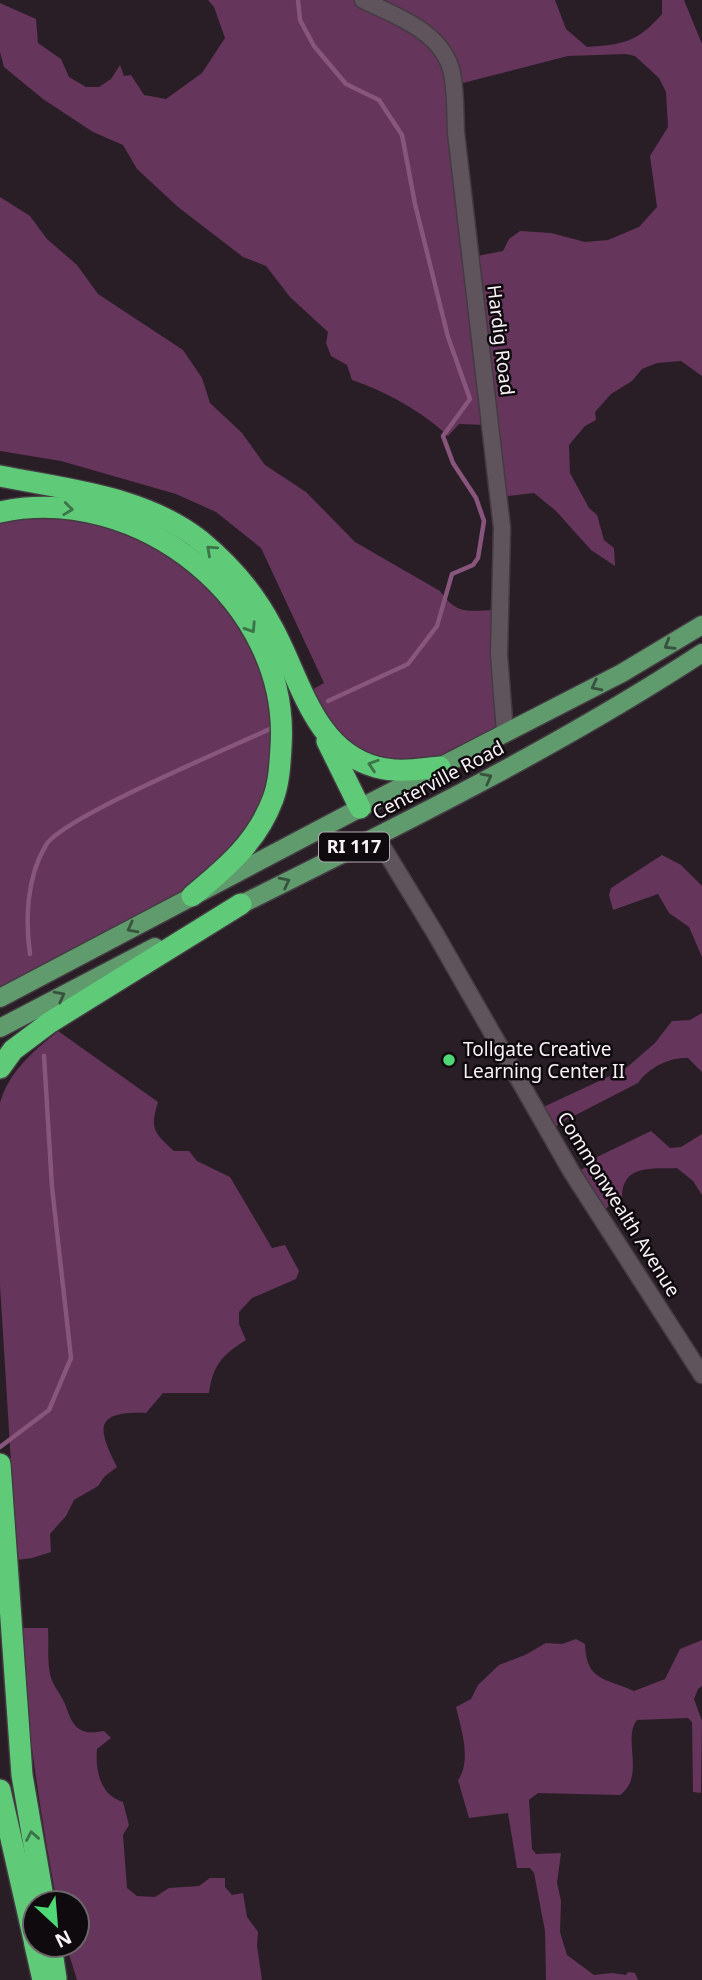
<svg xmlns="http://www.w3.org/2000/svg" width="702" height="1980" font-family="'Noto Sans',sans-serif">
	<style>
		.forest { fill: #65355b; fill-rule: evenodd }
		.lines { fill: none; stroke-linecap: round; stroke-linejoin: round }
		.stream { stroke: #88557c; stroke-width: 4.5 }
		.secondary-casing { stroke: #443b42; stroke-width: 19 }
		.primary-casing { stroke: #443b42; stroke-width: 21 }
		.highway-casing { stroke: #443b42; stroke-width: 24 }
		.secondary { stroke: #5f535c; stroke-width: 16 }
		.primary { stroke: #5f9b6d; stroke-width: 18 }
		.highway { stroke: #5fcb79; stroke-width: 21 }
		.oneway { stroke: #3b7448 }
		.oneway2 { stroke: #37523d }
		.poi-dot { fill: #4fd675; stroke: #0f0a0d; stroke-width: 2.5 }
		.labels { text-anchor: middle; stroke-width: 5; stroke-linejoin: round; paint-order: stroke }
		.shield { fill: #0f0a0d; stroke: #b2acb0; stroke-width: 2 }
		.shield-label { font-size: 18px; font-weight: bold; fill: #f8f1f6 }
		.street-label { font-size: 19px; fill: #f8f1f6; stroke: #0f0a0d }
		.poi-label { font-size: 19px; fill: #f8f1f6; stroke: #0f0a0d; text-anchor: start }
	</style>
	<rect width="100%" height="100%" fill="#291e26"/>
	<!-- forest -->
	<g class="forest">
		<path d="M208 0H555L566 29 587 47C623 45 639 41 662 14V0H684L702 44V376L681 361 657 363 642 369 632 381 611 394 595 412 596 420 585 426 569 445 570 473 589 508 597 515 604 540 614 548 615 566 591 550 556 511 534 493 500 497 487 425 459 424 448 436C423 412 385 391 352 380L347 365 331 356 326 343 328 332 290 297 266 266 243 257 178 207 137 169 123 145 93 132 43 99 4 67 0 52V3L36 19 38 43 61 59 69 77 86 87H99L111 79 120 65 124 76 131 75 144 95 166 99 202 73 225 38 214 7ZM626 54 635 56 659 78 666 92 668 127 650 156 657 207 639 227 608 240 585 242 551 233 520 231 509 239 503 251 472 257 455 85 568 56Z"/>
		<path d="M0 197 30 216 47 239 77 265 98 294 183 350 202 378 210 403 242 433 265 465 306 492 355 542 440 591C457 615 467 611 495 610L505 726 442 760H355L310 691 324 683 261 548 216 512 176 494 61 461 0 451Z"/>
		<polygon points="0,514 108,517 222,591 267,666 274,794 227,867 0,998"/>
		<polygon points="662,855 681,865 702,886 702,957 689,927 669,913 658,894 613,910 609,895 611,888"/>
		<path d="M702 1013V1072L688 1058C670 1057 649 1067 638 1083L562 1122 549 1132 539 1109 625 1069 655 1043 672 1021 690 1020Z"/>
		<path d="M58 1031 158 1102C150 1129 153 1132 174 1151H189L197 1161 230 1177 272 1248 285 1245 299 1271 296 1279 252 1298 239 1312V1324L246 1340C222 1355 213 1365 209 1393H163L146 1413C94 1411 97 1428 117 1467L105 1476 98 1486 74 1500 66 1516 50 1534 51 1552 32 1558 17 1560 0 1285V1103C9 1071 33 1052 58 1031Z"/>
		<path d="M651 1131 670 1148 681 1147 702 1134V1195L693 1181 677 1168C653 1169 622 1164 622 1197L598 1214 574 1176 597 1157Z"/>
		<path d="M20 1628H48C49 1643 47 1659 50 1674 52 1685 61 1694 65 1704 73 1727 78 1736 104 1731L111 1738 97 1749C95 1770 100 1795 123 1802L129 1825 123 1835 127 1888 137 1896 155 1897 169 1888 199 1886 210 1878H225V1887L232 1895 243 1893 247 1917 258 1932 257 1946 262 1980H77L66 1945H77V1903H57C40 1812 26 1721 20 1628Z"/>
		<path d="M576 1639 585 1644C586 1681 605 1678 634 1691L665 1679 680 1649 702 1640V1686L698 1689 694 1699 702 1721 701 1793 693 1792 692 1722 688 1718 637 1720C622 1739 646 1776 620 1795L538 1793 529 1800 532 1849 536 1854 561 1853 557 1883 561 1901 560 1932 567 1955 594 1975 612 1973 626 1975 628 1972 635 1973 638 1980H546L545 1931 534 1873 530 1868H517L508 1813 469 1818 458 1780C472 1761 461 1728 456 1707L471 1699 478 1685 499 1665 525 1655 546 1643 562 1644Z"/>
	</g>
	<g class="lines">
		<!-- stream -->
		<g class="stream">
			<polyline points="298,0 300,20 314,46 346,84 379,100 402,135 415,204 448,337 470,399 443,436 453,463 476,498 484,521 478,558 473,565 452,574 437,626 408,664 328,701"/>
			<path d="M30 954C25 919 27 876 46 845 63 817 232 747 272 728"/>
			<polyline points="0,1447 49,1410 71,1358 52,1187 44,1056"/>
		</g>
		<!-- secondary casing -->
		<g class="secondary-casing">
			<g id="secondary">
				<path d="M363 0C398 17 443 32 452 73 456 93 455 113 456 133L502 528 499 655 505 733"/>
				<polyline points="376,836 435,933 571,1171 702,1375"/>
			</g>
		</g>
		<!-- primary casing -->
		<g class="primary-casing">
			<g id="primary">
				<path d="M230 910C390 830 552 751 702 653"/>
				<polyline points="0,998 360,808 622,673 702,625"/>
				<polyline points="0,1028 155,947"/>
			</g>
		</g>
		<!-- highway casing -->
		<g class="highway-casing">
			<g id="highway">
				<path d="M0 476C69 490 144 496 201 541 230 565 255 594 272 627 300 677 313 750 376 767 398 773 418 769 440 767"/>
				<path d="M0 512C139 482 291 602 281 747 280 765 279 783 273 799 257 842 226 868 192 896"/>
				<polyline points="327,741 360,808"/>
				<polyline points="0,1068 13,1050 49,1023 241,904"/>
				<polyline points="0,1464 22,1775 44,1903"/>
				<polyline points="0,1790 35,1944"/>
				<polyline points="35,1945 43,1980"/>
				<polyline points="51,1945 56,1978"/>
			</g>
		</g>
		<!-- secondary -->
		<use href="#secondary" class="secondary"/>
		<!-- primary -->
		<use href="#primary" class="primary"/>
		<!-- highway -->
		<use href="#highway" class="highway"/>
	</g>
	<!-- one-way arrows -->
	<defs><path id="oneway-chevron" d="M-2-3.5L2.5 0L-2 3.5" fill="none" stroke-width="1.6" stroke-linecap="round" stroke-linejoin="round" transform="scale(1.75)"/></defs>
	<g class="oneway">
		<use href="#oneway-chevron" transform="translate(68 509) rotate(7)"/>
		<use href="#oneway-chevron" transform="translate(211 550) rotate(-138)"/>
		<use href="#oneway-chevron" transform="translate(251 628) rotate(57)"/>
		<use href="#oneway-chevron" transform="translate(373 765) rotate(-162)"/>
		<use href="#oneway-chevron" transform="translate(32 1836) rotate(-100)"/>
	</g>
	<g class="oneway2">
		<use href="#oneway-chevron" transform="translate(669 645) rotate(149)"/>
		<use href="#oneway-chevron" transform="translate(596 686) rotate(153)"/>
		<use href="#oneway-chevron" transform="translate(487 778) rotate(-28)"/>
		<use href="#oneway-chevron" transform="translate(285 882) rotate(-27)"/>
		<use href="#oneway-chevron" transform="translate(132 928) rotate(152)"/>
		<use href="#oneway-chevron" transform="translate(60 996) rotate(-28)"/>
	</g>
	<!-- markers -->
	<circle class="poi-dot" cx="449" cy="1060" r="7"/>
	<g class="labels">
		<!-- shield labels -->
		<rect class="shield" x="319" y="832.5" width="70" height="29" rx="5"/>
		<g class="shield-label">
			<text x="354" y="853">RI 117</text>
		</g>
		<!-- street labels -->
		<g class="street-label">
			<text transform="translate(501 340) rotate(83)" y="7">Hardig Road</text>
			<text transform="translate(438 780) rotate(-28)" y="7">Centerville Road</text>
			<text transform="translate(619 1204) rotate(58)" y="7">Commonwealth Avenue</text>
		</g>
		<!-- poi labels -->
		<g class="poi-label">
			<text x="463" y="1056">Tollgate Creative<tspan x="463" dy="22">Learning Center II</tspan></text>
		</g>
	</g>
	<!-- north arrow -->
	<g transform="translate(56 1924) rotate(154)"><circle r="33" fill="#0f0a0d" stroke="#6c666a" stroke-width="2"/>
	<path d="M0-5L12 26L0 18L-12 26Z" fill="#4fd675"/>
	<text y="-10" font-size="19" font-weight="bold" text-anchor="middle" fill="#f8f1f6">N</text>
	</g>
</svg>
